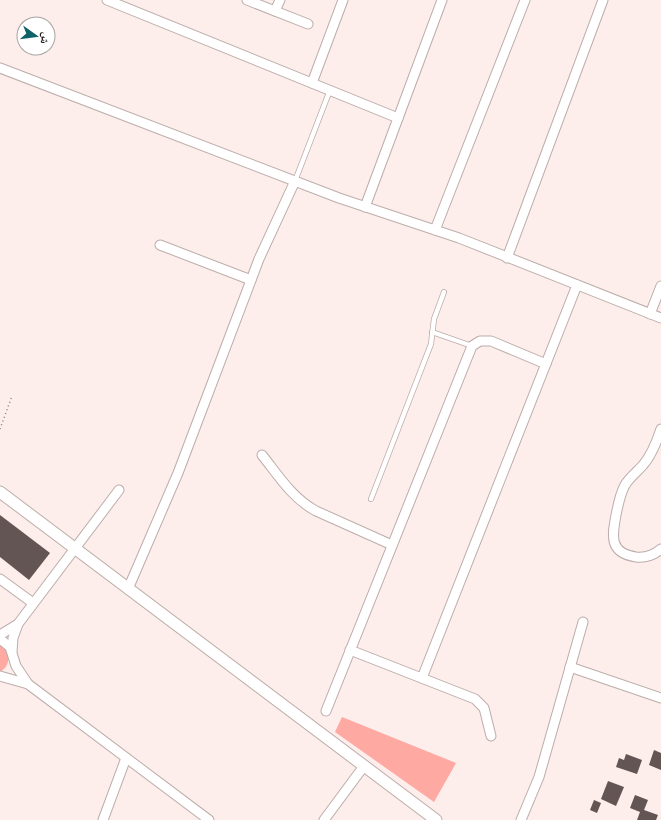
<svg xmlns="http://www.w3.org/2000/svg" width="661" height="820" font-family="'PT Sans Narrow','Noto Naskh Arabic',sans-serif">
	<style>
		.green { fill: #ffa9a3 }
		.building { fill: #625554 }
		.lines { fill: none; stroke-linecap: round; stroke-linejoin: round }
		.service-casing { stroke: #bcadab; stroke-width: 6 }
		.minor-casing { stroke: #bcadab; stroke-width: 11 }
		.tertiary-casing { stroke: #bcadab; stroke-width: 13 }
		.path { stroke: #908584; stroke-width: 1.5; stroke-dasharray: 1 3; stroke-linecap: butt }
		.service { stroke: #fff; stroke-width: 4.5 }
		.minor { stroke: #fff; stroke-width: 9 }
		.tertiary { stroke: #fff; stroke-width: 11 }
	</style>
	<rect width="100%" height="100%" fill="#fdedeb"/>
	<!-- green -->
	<g class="green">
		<path d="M0 644C10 651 12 665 0 672Z"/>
		<polygon points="342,717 456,763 434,802 335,732"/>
	</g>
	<!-- building -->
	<g class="building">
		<polygon points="0,515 50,553 29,580 0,557"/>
		<polygon points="654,750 661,753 661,770 649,765"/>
		<polygon points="626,754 642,760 637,774 616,767 619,758 624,760"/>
		<polygon points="608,781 624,787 616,806 601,799"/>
		<polygon points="635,795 648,800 644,810 658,815 656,820 637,820 640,812 630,808"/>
		<polygon points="594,800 601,803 597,813 590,810"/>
	</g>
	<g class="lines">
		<!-- service casing -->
		<g class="service-casing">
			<g id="service">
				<polyline points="295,181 330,90"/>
				<polyline points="432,332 472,346"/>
				<polyline points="371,499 431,344 434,319 444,292"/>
			</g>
		</g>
		<!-- minor casing -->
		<g class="minor-casing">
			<g id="minor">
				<polyline points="107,0 398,118"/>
				<polyline points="247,0 308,24"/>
				<polyline points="275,11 280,0"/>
				<polyline points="0,68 339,198 459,238 661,318"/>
				<polyline points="312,83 343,0"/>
				<polyline points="365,207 442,0"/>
				<polyline points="435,230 525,0"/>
				<polyline points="160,245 251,280"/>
				<polyline points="507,258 603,0"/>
				<polyline points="650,314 661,286"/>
				<path d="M661 429C657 441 652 455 643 465 637 472 630 477 625 485 620 494 618 505 616 515 612 536 609 553 636 557 645 558 654 555 661 549"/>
				<path d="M262 455C278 475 292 498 316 511L392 545"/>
				<polyline points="0,579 33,603"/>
				<polyline points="128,589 178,473 259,259 295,181"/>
				<polyline points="0,635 18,624 119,490"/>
				<polyline points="0,639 10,647 16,666 28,684"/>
				<polyline points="350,650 475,699 484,708 491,736"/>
				<polyline points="12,652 13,638 18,624"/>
				<polyline points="570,667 661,698"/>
				<polyline points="0,676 28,684 209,820"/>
				<polyline points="422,678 577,285"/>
				<polyline points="326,711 472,346 480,341 491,341 546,364"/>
				<polyline points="103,820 126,758"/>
				<polyline points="324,820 364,766"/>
				<polyline points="521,820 539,777 583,622"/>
			</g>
		</g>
		<!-- tertiary casing -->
		<g class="tertiary-casing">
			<polyline id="tertiary" points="0,492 436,820"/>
		</g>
		<!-- path -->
		<polyline class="path" points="0,429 12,396"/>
		<!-- service -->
		<use href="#service" class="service"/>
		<!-- minor -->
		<use href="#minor" class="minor"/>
		<!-- tertiary -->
		<use href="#tertiary" class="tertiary"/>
	</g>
	<!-- north arrow -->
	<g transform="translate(36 36) rotate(104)"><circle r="19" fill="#ffffff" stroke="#a7a5a4"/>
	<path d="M0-3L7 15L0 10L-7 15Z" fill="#106168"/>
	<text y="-6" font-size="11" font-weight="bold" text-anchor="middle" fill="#221d1c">ش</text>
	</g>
</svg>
